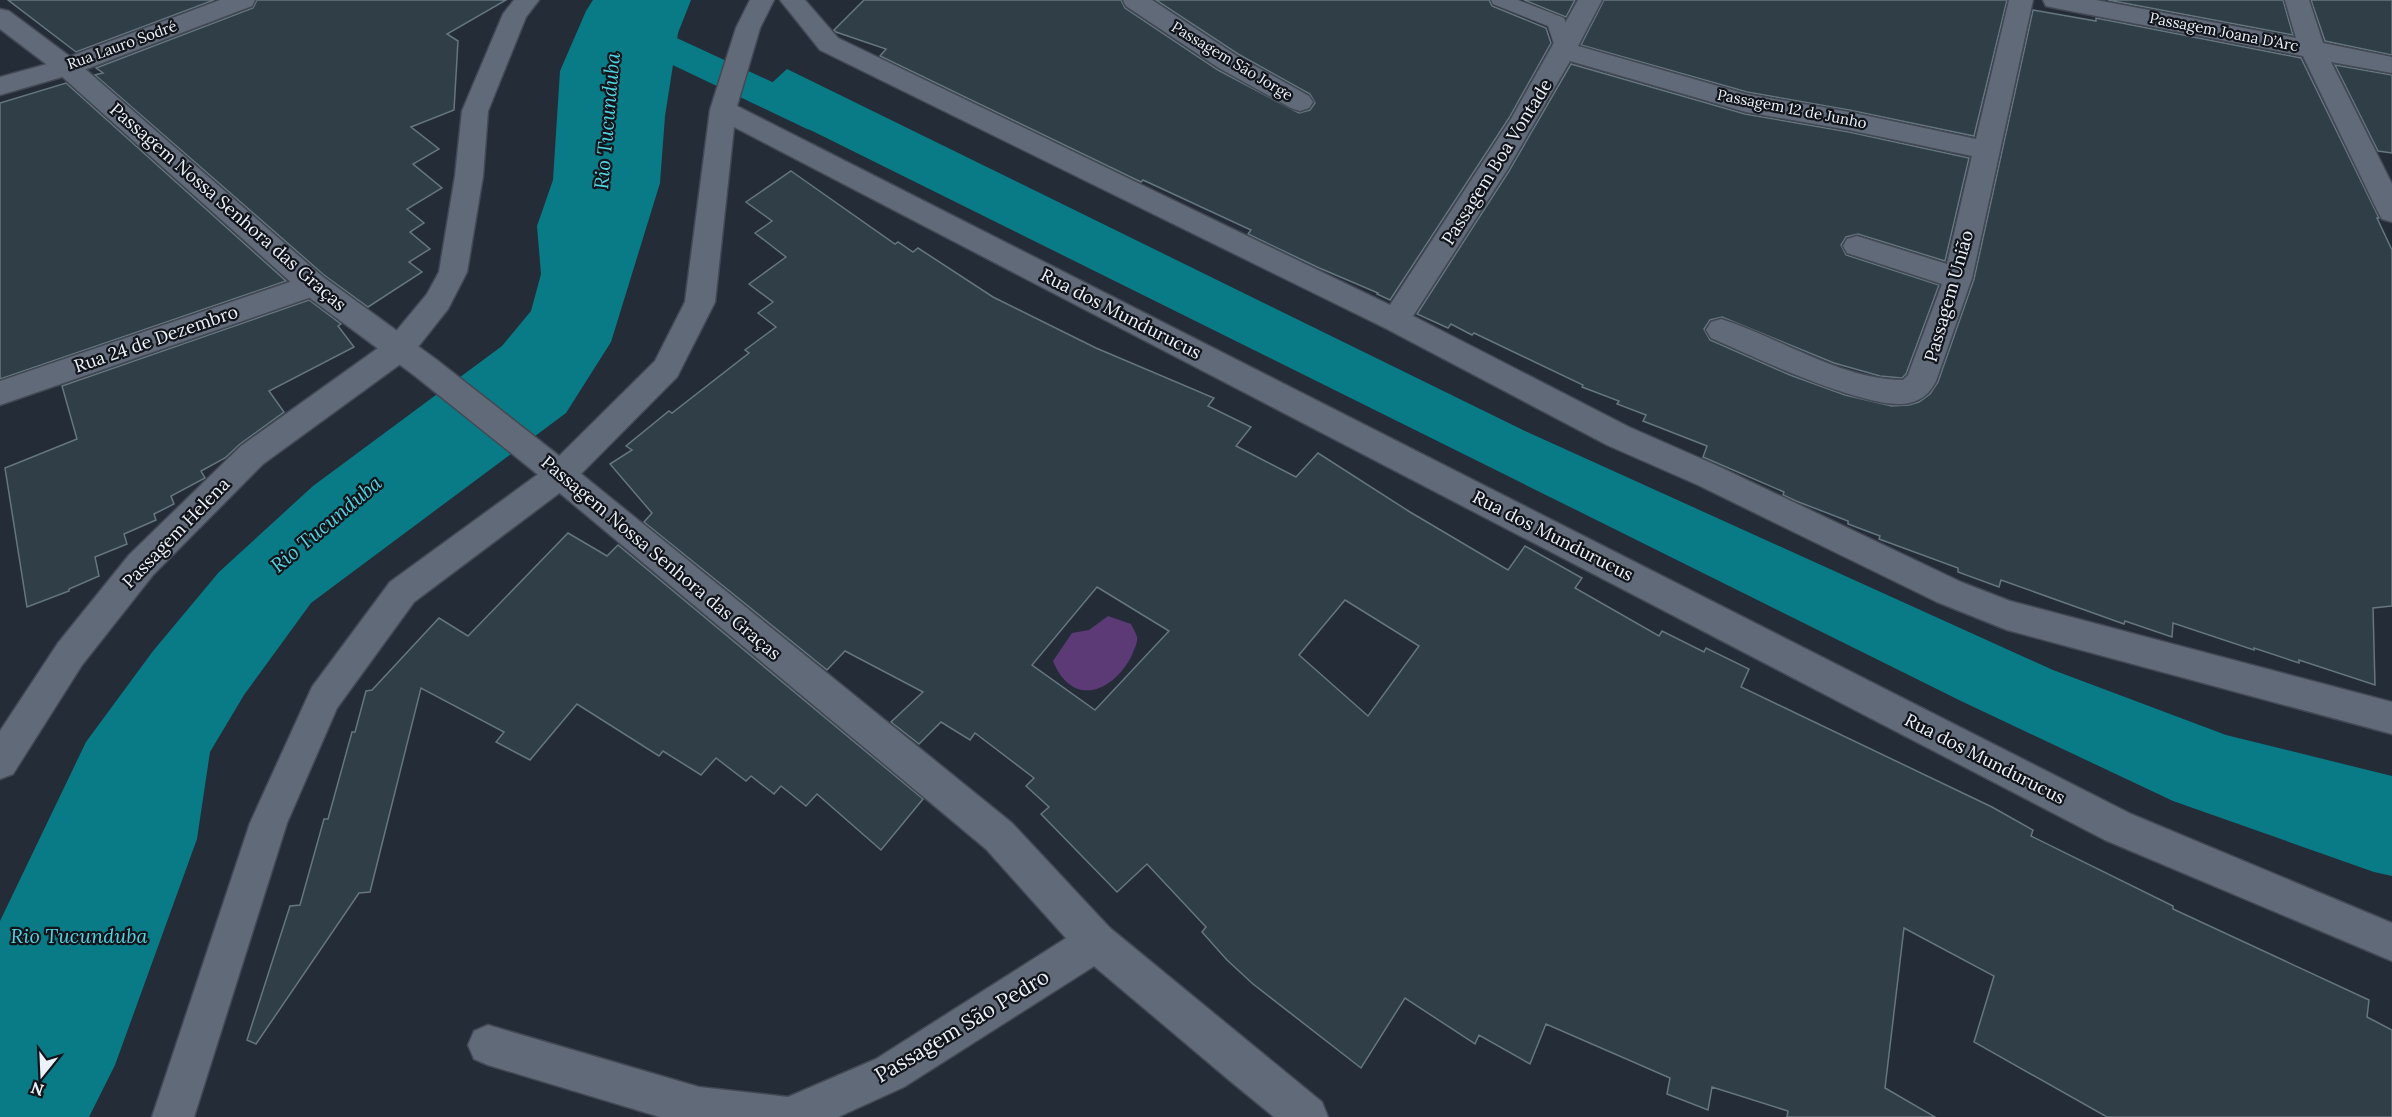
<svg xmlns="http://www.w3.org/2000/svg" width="2392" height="1117" font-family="Lora,serif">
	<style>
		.green { fill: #5b3a75 }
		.water { fill: #087b86 }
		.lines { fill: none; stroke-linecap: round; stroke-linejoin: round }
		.canal { fill: #087b86; fill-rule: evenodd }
		.building { fill: #303f47; stroke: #65767f; stroke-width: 1.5; fill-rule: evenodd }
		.lane-casing { stroke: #434954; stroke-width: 2 }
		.street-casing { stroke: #434954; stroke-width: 3 }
		.secondary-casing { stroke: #434954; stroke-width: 3 }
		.lane { fill: #616a78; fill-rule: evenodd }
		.street { fill: #616a78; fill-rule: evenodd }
		.secondary { fill: #616a78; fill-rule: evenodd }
		.labels { text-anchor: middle; stroke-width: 4.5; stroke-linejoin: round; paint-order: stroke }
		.far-street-label { font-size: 15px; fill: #ecf2fa; stroke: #11141a }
		.street-label { font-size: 18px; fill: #ecf2fa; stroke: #11141a }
		.water-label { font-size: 20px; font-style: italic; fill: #52d4e2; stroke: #11141a }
		.near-street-label { font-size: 21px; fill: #ecf2fa; stroke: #11141a }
	</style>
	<rect width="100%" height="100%" fill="#242c38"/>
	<!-- green -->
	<path class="green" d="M1108 616 1131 624C1133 628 1136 633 1137 637 1138 643 1134 649 1132 655 1113 693 1072 708 1053 661L1072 633 1089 630Z"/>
	<!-- water -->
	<g class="water">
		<polygon points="593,0 691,0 678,33 665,116 660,183 611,342 566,413 311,603 244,695 210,752 197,839 115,1065 89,1117 0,1117 0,921 86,742 153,651 219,572 313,486 502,346 531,311 541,274 537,226 553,180 560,71 586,11"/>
		<polygon points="787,69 1525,431 2053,670 2226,735 2392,776 2392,876 2374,872 2173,801 1961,701 752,101"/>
	</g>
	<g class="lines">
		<!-- canal -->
		<polygon class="canal" points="620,8 633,12 642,22 835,111 840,120 835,129 821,133 807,129 616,38 602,20 607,12"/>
	</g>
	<!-- building -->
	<g class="building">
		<polygon points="8,0 214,0 76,52"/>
		<polygon points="257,0 506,0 447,34 458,41 454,110 411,127 439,149 413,164 442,188 407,209 424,223 410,232 430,249 409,262 422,272 368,307 324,275 95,75 103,73 96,68 253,8"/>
		<polygon points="864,0 1121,0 1125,8 1218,70 1299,113 1310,110 1315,103 1310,94 1238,54 1156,0 1489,0 1492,6 1546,28 1551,43 1509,118 1390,300 1377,294 1378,293 1317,267 1248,234 1251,230 1143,180 1141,182 880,56 886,49 836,32 834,30"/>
		<polygon points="1524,0 1575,0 1566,17"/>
		<polygon points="1604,0 2007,0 1974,136 1849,110 1747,92 1581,45"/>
		<polygon points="2108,0 2283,0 2293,35"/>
		<polygon points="2311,0 2392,0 2392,55 2325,41"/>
		<polygon points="2033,10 2096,21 2096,18 2301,58 2379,218 2377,218 2392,250 2392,606 2373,608 2375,685 2299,660 2299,663 2254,648 2254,650 2173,623 2172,637 2125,621 2124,624 2001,580 1999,587 1958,572 1958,568 1879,539 1880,536 1848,524 1848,521 1796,501 1783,495 1784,492 1703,457 1707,446 1643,421 1646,415 1617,404 1619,401 1582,387 1583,385 1474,333 1472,335 1451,324 1448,328 1417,314 1509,171 1571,64 1745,114 1849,132 1969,158 1945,261 1858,234 1846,237 1841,245 1846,255 1939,285 1906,374 1902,378 1880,376 1834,363 1722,317 1710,320 1704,329 1710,340 1790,375 1845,395 1892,406 1909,405 1919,402 1930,394 1938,382 1974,279"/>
		<polygon points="2335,65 2392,75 2392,153 2378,151"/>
		<polygon points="66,83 286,281 0,379 0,103"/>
		<path d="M791 171 895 244 898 242 913 252 918 248 993 297 1096 348 1214 398 1208 406 1251 427 1236 446 1296 477 1318 453 1410 512 1508 570 1525 546 1582 578 1575 588 1659 636 1662 631 1704 652 1706 648 1749 669 1741 687 1992 807 2033 830 2031 836 2173 906V909L2369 1000 2367 1017 2392 1030V1117H2107L1974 1042 1994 976 1904 928 1885 1088 1935 1117H1787L1788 1111 1712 1087 1708 1110 1667 1094 1670 1078 1546 1024 1530 1064 1479 1035 1475 1044 1405 998 1361 1068 1253 984 1227 960 1202 932 1206 927 1147 864 1117 892 1041 814 1049 807 1026 786 1034 778 975 733 970 740 941 722 919 744 891 722 923 692 845 651 827 670 644 522 652 513 610 464 632 450 626 446 669 411 672 413 749 353 745 350 776 327 758 313 773 302 749 284 786 257 755 233 772 221 746 202ZM1097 587 1169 631 1095 710 1032 665ZM1345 600 1419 646 1368 716 1299 655Z"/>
		<polygon points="309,300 341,324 338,326 354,347 269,391 284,412 240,444 225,458 201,471 205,478 171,496 174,504 154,514 156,520 124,534 127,544 95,557 99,576 69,589 69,591 27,607 5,468 77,439 62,386"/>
		<polygon points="568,533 607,556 618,545 923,799 881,850 817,794 806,806 781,786 774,794 751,776 746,781 716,758 701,775 663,751 659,756 577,704 530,760 496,742 504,732 421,688 370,892 359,893 256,1044 247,1040 290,906 300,905 324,819 328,819 352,732 355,732 366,691 372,690 439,618 468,636"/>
	</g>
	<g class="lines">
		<!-- lane casing -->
		<g class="lane-casing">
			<polygon id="lane" points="1491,0 1518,0 1564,18 1575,51 1572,56 1565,57 1558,56 1548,26 1493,4"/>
		</g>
		<!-- street casing -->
		<g class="street-casing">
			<g id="street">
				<polygon points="220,0 255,0 252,6 76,73 0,95 0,77 58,61"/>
				<polygon points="514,0 539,0 526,17 488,111 483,176 467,272 448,309 410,357 263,464 153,575 82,665 13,774 0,779 0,731 58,643 129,555 241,446 388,341 427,294 439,272 455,176 462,111 503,14"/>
				<polygon points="750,0 774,0 760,28 737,106 2131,814 2392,923 2392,961 2105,840 734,127 715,302 677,377 570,485 414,602 337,708 287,823 194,1117 152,1117 250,823 312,687 390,582 548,467 655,361 685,302 710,110 736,28"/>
				<path d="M780 0H805L838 38 1390 305 1511 119 1578 0H1602L1578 46 1746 94 1849 112 1976 139 2009 0H2033L1972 278 1936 381C1930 393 1922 400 1909 403 1874 412 1762 361 1727 345L1711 338 1706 330 1711 322 1721 319C1779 337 1841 380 1903 380L1908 375 1942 284 1847 253 1843 246 1847 239 1857 236 1947 264 1972 156 1849 130 1746 112 1570 61 1507 170 1413 316 1629 427 1720 467 1961 582 2010 601 2392 702V734L2007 630 1937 602 1698 485 1607 445 1385 328 820 50Z"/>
				<polygon points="1123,0 1152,0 1237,56 1309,96 1313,102 1309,108 1300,111 1291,108 1219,68 1126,6"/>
				<polygon points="2043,0 2096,0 2296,38 2285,0 2309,0 2323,43 2392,57 2392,73 2331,62 2392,184 2392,222 2382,219 2378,212 2303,56 2055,8 2046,6"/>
				<polygon points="313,274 323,277 327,285 323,293 0,405 0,381"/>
				<polygon points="1096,923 1110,928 1115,942 1110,956 904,1087 838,1117 660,1117 488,1065 474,1059 468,1045 474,1031 488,1025 699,1087 788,1097 876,1059 1082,928"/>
			</g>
		</g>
		<!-- secondary casing -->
		<g class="secondary-casing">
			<polygon id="secondary" points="0,9 9,11 76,61 323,277 437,360 553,451 1012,823 1110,928 1322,1102 1328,1117 1274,1117 1229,1080 1082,956 986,849 531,469 415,376 303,293 58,73 0,29"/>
		</g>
		<!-- lane -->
		<use href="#lane" class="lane"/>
		<!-- street -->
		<use href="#street" class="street"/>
		<!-- secondary -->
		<use href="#secondary" class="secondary"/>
	</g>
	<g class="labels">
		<!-- far-street labels -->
		<g class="far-street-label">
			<text transform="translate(2224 32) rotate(11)" y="5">Passagem Joana D’Arc</text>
			<text transform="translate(122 45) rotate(-20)" y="5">Rua Lauro Sodré</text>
			<text transform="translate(1232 61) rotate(31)" y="5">Passagem São Jorge</text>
			<text transform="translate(1792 109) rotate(11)" y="5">Passagem 12 de Junho</text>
		</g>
		<!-- street labels -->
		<g class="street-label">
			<text transform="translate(1497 162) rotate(-58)" y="6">Passagem Boa Vontade</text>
			<text transform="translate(228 207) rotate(41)" y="6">Passagem Nossa Senhora das Graças</text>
			<text transform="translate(1949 296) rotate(-74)" y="6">Passagem União</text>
			<text transform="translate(1121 314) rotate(27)" y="6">Rua dos Mundurucus</text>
			<text transform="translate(156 339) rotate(-19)" y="6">Rua 24 de Dezembro</text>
			<text transform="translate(176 533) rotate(-46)" y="6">Passagem Helena</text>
			<text transform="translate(1553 536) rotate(27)" y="6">Rua dos Mundurucus</text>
			<text transform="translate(661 558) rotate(40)" y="6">Passagem Nossa Senhora das Graças</text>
			<text transform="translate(1985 759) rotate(27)" y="6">Rua dos Mundurucus</text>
		</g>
		<!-- water labels -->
		<g class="water-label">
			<text transform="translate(607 121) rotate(-85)" y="7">Rio Tucunduba</text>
			<text transform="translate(326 524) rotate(-40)" y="7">Rio Tucunduba</text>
			<text x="79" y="943">Rio Tucunduba</text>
		</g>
		<!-- near-street labels -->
		<g class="near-street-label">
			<text transform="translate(962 1026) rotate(-31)" y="7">Passagem São Pedro</text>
		</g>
	</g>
	<!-- north arrow -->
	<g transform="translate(42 1075) rotate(198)" stroke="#11141a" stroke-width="4.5" paint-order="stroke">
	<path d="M0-4.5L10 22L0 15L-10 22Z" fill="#ecf2fa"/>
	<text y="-9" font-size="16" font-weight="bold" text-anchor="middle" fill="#ecf2fa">N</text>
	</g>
</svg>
